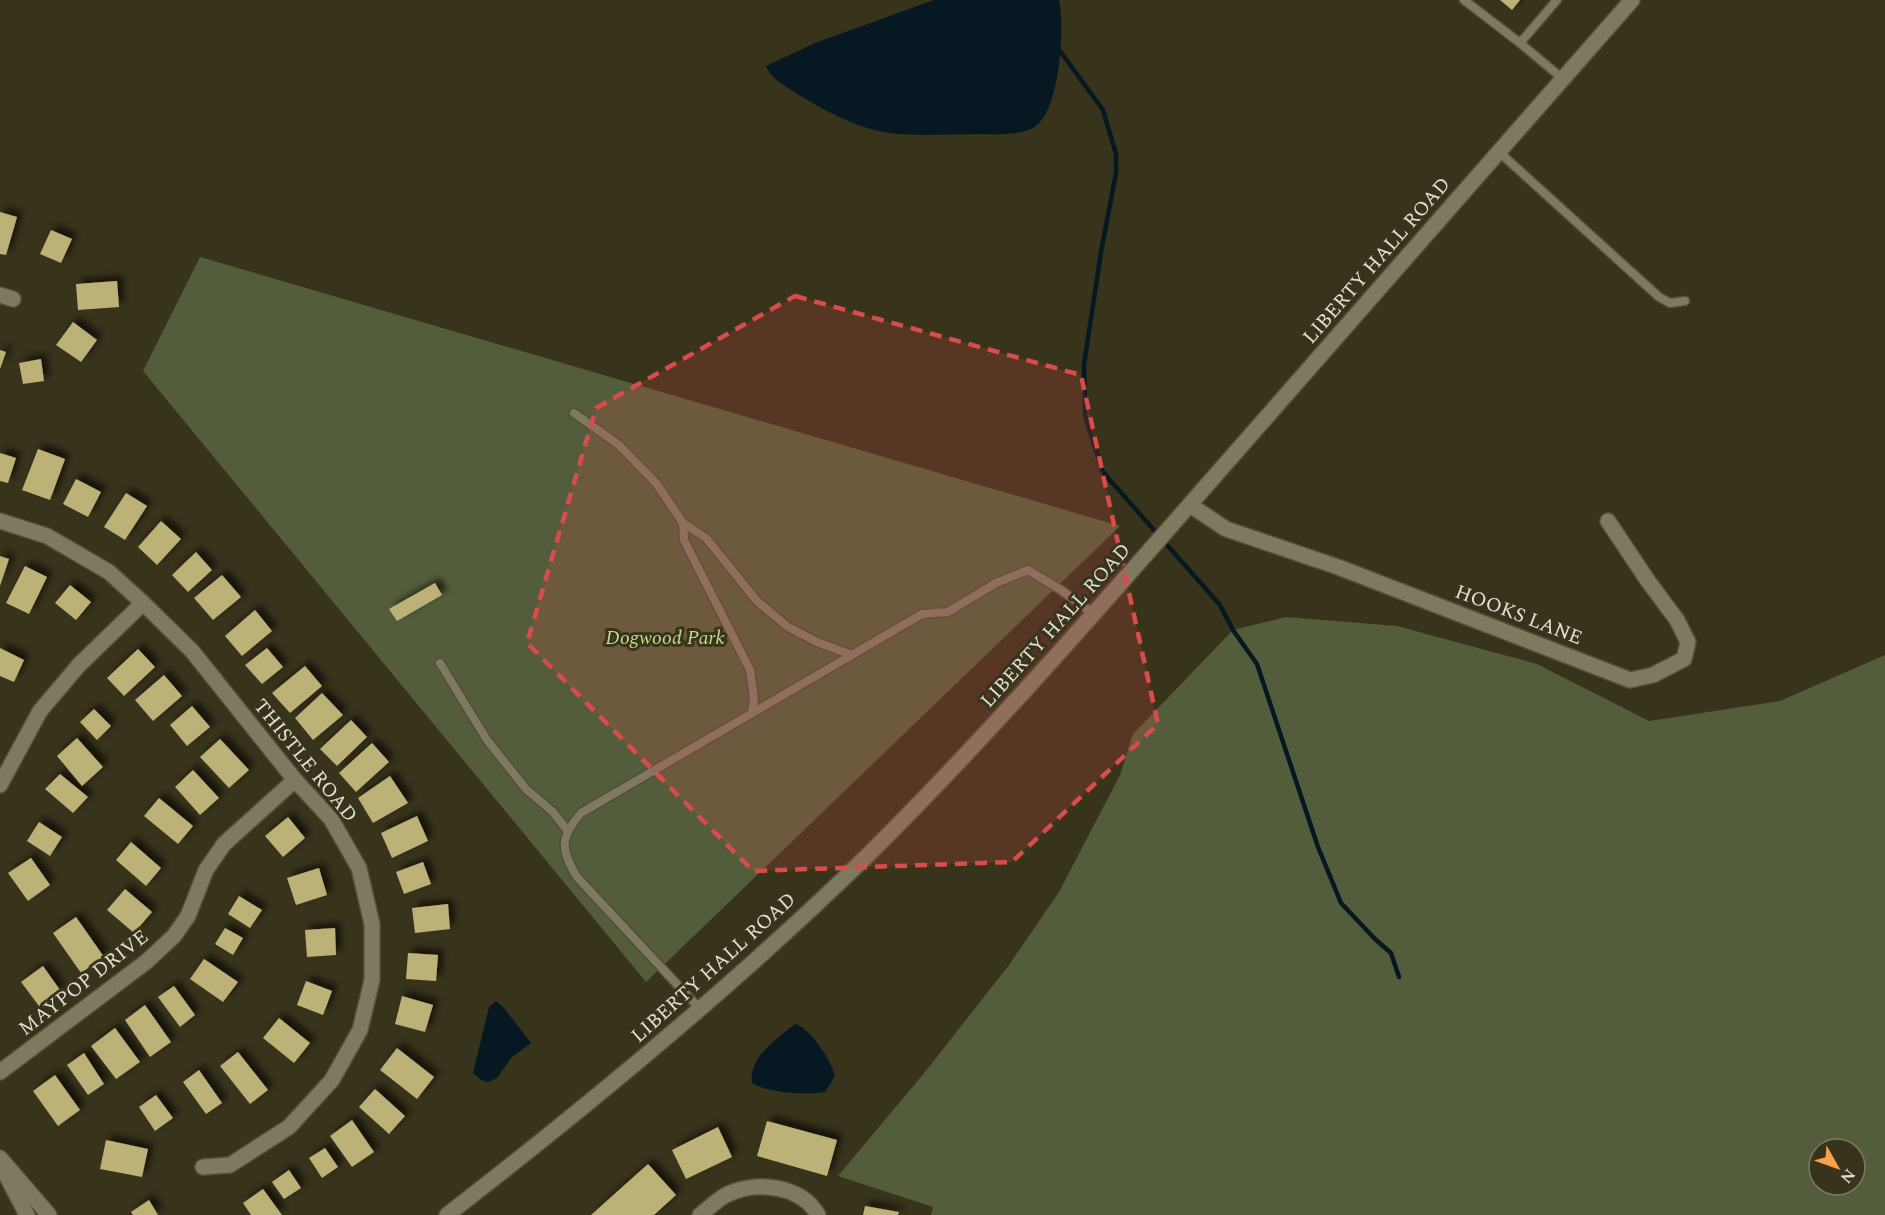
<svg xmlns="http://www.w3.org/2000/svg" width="1885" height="1215" font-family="Spectral,serif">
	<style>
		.green { fill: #535d3b; fill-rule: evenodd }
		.water { fill: #061922 }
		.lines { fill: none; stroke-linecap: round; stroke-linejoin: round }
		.stream { stroke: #061922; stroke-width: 4.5 }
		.building { fill: #bcb177; filter: url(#shadow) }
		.lane-casing { stroke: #524e39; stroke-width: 11 }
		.street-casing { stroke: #524e39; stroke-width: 18 }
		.secondary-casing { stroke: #524e39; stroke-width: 18 }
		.lane { stroke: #7e795f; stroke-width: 8 }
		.street { stroke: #7e795f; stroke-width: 15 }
		.secondary { stroke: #7e795f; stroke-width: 15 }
		.marked { fill: #d84d4a; fill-opacity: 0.2; stroke: #d84d4a; stroke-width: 4.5; stroke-dasharray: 12 8; stroke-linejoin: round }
		.labels { text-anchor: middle; stroke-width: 6; stroke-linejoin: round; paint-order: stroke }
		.street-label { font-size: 20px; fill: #e2e0d1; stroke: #38331b }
		.park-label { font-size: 20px; font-style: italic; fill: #c4dc8b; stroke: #38331b }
	</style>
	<defs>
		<filter id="shadow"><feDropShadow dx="5.5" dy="-5.5" stdDeviation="3" flood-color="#0009"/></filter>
	</defs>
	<rect width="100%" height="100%" fill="#38331b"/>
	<!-- green -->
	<g class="green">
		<polygon points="200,257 1120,526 646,982 143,371"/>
		<path d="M1286 617 1397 626 1537 664 1649 721 1780 701 1885 655V1215H931L933 1207 838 1176 925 1072 1009 965 1059 892 1120 775 1133 734 1233 630ZM1819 1149H1855V1185H1819Z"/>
	</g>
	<!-- water -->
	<g class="water">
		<path d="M934 0H1059C1065 27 1060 108 1036 126 1023 136 994 134 978 134 947 134 913 137 883 132 853 126 821 109 796 93 784 85 772 80 766 66L815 43Z"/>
		<polygon points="496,1001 504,1008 531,1043 511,1058 497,1078 488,1082 481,1080 473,1073 489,1007"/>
		<path d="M795 1024C811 1029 831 1060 835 1076L825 1092C806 1095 768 1093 752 1083 748 1057 778 1038 795 1024Z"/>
	</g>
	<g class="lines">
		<!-- stream -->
		<polyline class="stream" points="1060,51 1103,110 1116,154 1116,173 1101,252 1084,365 1085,415 1102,471 1220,605 1233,630 1257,664 1318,847 1341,903 1375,939 1391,953 1399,977"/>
	</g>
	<!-- building -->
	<g class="building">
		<polygon points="1500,0 1520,0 1512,10"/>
		<polygon points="0,212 17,217 6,255 0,254"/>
		<polygon points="51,230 72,239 61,263 40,254"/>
		<polygon points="117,281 119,307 78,310 76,284"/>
		<polygon points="73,322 97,340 81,362 56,345"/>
		<polygon points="0,350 6,352 0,369"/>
		<polygon points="41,359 44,381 23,384 19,363"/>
		<polygon points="38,449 65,459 50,500 22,490"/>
		<polygon points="0,453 16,458 8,483 0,481"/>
		<polygon points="76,479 101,492 88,517 63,504"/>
		<polygon points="126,493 147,506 125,540 104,527"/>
		<polygon points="161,521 181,539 157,565 138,547"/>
		<polygon points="196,552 212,570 188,592 172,575"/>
		<polygon points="0,556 9,559 0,586"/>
		<polygon points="25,566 47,577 29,614 6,603"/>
		<polygon points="222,575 241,597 213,620 194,598"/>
		<polygon points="435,583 442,595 397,621 389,609"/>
		<polygon points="70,585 91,602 76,620 55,603"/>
		<polygon points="255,610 272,631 242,656 225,636"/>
		<polygon points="0,648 24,660 14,682 0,676"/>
		<polygon points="267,648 283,667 262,684 245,665"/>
		<polygon points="138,649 155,667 124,696 107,678"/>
		<polygon points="305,666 322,686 290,713 272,693"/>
		<polygon points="164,675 182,696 153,721 135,700"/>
		<polygon points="322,693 343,715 313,740 295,718"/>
		<polygon points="192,706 210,727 187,746 170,725"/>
		<polygon points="94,709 111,726 97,740 80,722"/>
		<polygon points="351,720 367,737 337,766 320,749"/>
		<polygon points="77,738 103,767 82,786 57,756"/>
		<polygon points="220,739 249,770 229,788 200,757"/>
		<polygon points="372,743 389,762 356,792 339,773"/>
		<polygon points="193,770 219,798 200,815 175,787"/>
		<polygon points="60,774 88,797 73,813 45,789"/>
		<polygon points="390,776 408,803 373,823 358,798"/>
		<polygon points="159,798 193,826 178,844 144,816"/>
		<polygon points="417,816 428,841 392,858 381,833"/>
		<polygon points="288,817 305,838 283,857 265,836"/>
		<polygon points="39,822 62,837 50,856 27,841"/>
		<polygon points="131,842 161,868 146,886 116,860"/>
		<polygon points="31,858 50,885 28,901 8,873"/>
		<polygon points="423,862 431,884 404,894 396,872"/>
		<polygon points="319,868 327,895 296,905 287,878"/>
		<polygon points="125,889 152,912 134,933 107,910"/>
		<polygon points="239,896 262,910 250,928 228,914"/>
		<polygon points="448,904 450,929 415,933 412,908"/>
		<polygon points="76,917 104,957 81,973 53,933"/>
		<polygon points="225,928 243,938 233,955 215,944"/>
		<polygon points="335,928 336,955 307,957 305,930"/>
		<polygon points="408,953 438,955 436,981 406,979"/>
		<polygon points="204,959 238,982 223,1002 190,979"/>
		<polygon points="43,966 60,990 39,1006 21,982"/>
		<polygon points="306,981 332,991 323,1015 297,1005"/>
		<polygon points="174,986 195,1015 180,1027 158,997"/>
		<polygon points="402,996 433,1005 425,1032 395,1024"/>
		<polygon points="145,1005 171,1042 150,1057 125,1020"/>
		<polygon points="279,1018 310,1043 294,1063 263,1038"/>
		<polygon points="115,1028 140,1062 116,1079 91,1046"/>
		<polygon points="397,1048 434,1077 417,1099 380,1070"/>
		<polygon points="238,1052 268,1090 250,1104 220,1066"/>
		<polygon points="84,1053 104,1084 88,1095 67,1065"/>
		<polygon points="199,1070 222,1103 206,1114 183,1082"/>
		<polygon points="55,1075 80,1110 58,1126 33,1091"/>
		<polygon points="375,1089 405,1116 389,1134 359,1107"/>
		<polygon points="156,1095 173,1118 155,1131 139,1107"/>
		<polygon points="352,1120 374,1152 352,1167 330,1136"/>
		<polygon points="767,1121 837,1140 827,1176 757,1156"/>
		<polygon points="718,1127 732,1157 686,1179 672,1150"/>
		<polygon points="106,1140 148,1149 142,1177 100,1169"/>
		<polygon points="325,1148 338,1167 322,1178 309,1158"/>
		<polygon points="648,1164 676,1195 654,1215 591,1215"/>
		<polygon points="289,1170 301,1188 284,1199 272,1182"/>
		<polygon points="263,1189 282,1215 251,1215 243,1203"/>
		<polygon points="149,1200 158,1215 133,1215 131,1212"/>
		<polygon points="865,1206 899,1212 898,1215 863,1215"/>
	</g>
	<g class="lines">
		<!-- lane casing -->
		<g class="lane-casing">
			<g id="lane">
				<polyline points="1464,0 1520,43"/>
				<polyline points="1557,0 1520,43 1563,79"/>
				<polyline points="1499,152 1659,297 1670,303 1685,301"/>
				<polyline points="574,413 619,445 656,483 683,523 684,540 750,670 754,698 752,713"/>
				<polyline points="683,523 706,538 757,601 788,627 817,642 852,655"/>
				<polyline points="440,663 487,740 526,789 553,812 567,830"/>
				<path d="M700 1009 577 877C560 848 560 838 581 813L922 614 948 612 996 583 1028 570 1061 590 1094 614"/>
			</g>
		</g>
		<!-- street casing -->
		<g class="street-casing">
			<g id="street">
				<polyline points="0,295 13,299"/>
				<polyline points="1190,505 1226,529 1338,567 1630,680 1653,675 1684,659 1688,642 1677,620 1648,581 1608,521"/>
				<polyline points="0,521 47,536 109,572 143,603 192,651 295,780 331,819 359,868 372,924 372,980 360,1030 332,1080 289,1127 230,1165 203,1167"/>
				<polyline points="0,785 40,711 79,665 143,603"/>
				<polyline points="0,1072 146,962 174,936 188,916 206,870 224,844 295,780"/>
				<polyline points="0,1158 49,1215"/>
				<polyline points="5,1173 27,1215"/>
				<path d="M700 1215C708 1209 717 1200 726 1195 755 1180 801 1185 818 1215"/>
			</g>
		</g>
		<!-- secondary casing -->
		<g class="secondary-casing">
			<path id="secondary" d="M447 1215C593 1102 736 984 869 854 992 732 1106 600 1221 469 1358 313 1495 157 1632 0"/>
		</g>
		<!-- lane -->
		<use href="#lane" class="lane"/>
		<!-- street -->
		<use href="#street" class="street"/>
		<!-- secondary -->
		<use href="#secondary" class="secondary"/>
	</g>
	<!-- marked area -->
	<path class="marked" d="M795 296 1081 375 1158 724 1012 862 753 871 527 643 596 408Z"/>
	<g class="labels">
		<!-- street labels -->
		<g class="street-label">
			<text transform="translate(1376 260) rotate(-49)" y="7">LIBERTY HALL ROAD</text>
			<text transform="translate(1519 614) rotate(21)" y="7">HOOKS LANE</text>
			<text transform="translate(1055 625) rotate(-48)" y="7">LIBERTY HALL ROAD</text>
			<text transform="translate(306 760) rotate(51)" y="7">THISTLE ROAD</text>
			<text transform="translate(713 967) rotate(-42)" y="7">LIBERTY HALL ROAD</text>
			<text transform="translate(83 982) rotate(-38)" y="7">MAYPOP DRIVE</text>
		</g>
		<!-- park labels -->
		<g class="park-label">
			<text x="665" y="644">Dogwood Park</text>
		</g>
	</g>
	<!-- north arrow -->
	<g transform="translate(1837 1167) rotate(130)"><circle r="28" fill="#38331b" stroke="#7c7864" stroke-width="1.5"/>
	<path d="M0-4.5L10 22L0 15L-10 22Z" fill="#f9a04c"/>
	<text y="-9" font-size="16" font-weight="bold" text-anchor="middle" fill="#e2e0d1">N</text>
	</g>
</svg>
